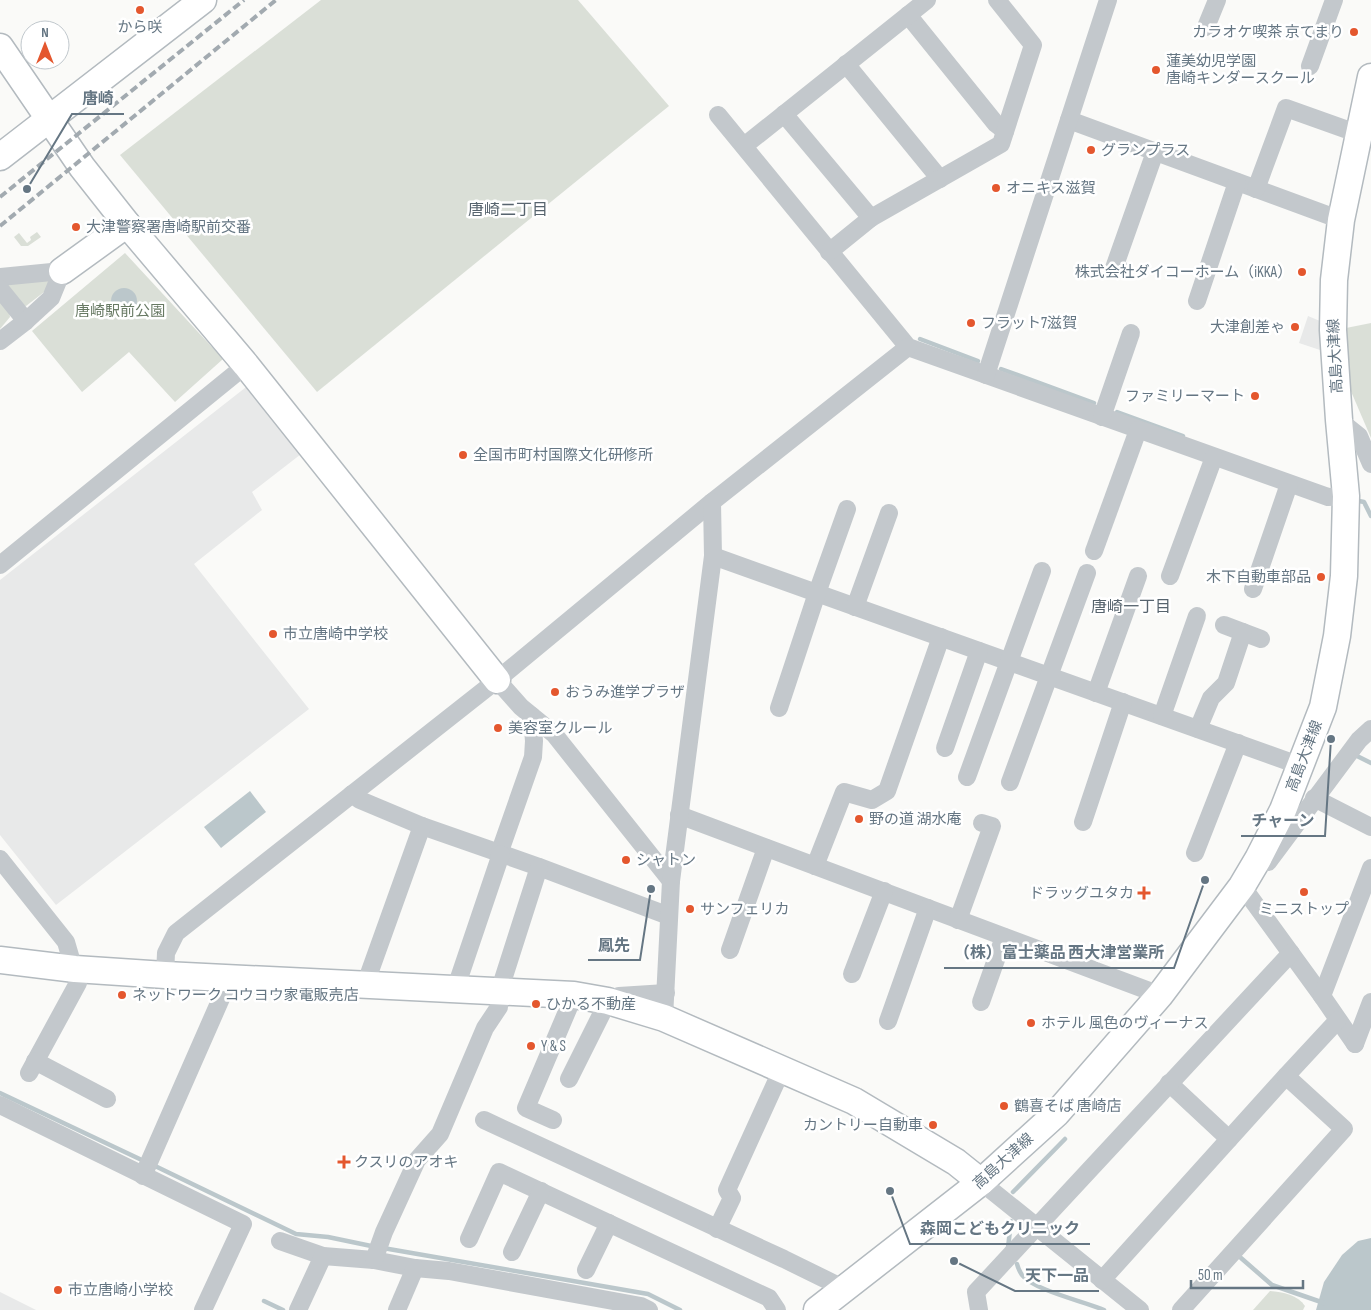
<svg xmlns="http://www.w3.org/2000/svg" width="1371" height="1310" font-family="'Sofia Sans Condensed','Noto Sans JP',sans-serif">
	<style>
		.built { fill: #e8e9e9 }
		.green { fill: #dadfd7 }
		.water { fill: #bbc7cb }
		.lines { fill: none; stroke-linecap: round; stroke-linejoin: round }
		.stream { stroke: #bbc7cb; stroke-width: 4.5 }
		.secondary-casing { stroke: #b3babf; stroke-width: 29 }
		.street { stroke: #c3c8cc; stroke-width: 18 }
		.secondary { stroke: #fff; stroke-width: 26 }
		.rail { stroke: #a2aab0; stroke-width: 4; stroke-dasharray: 8 4; stroke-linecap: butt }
		.poi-dot { fill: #e4572e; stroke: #fff; stroke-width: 2 }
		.labels { text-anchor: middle; stroke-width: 5; stroke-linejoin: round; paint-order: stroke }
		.poi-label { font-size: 15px; fill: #657683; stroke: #fff; text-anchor: start }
		.park-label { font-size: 15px; fill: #687a64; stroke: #fff }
		.street-label { font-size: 15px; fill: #657683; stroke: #fff }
		.neighbourhood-label { font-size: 16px; fill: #57646e; stroke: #fff }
		.leader { fill: none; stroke: #657683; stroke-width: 2 }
		.callout-dot { fill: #657683; stroke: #fff; stroke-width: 2 }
		.callout-label { font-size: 16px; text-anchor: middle; font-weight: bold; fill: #657683; stroke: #fff; stroke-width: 5; stroke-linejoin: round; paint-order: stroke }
	</style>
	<rect width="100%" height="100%" fill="#fafaf8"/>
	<!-- built -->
	<g class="built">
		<polygon points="1308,316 1320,321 1322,346 1320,350 1299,343"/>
		<polygon points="250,384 305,451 252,492 262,510 194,564 309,709 56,905 0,835 0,580"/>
		<polygon points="0,1292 36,1310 0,1310"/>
	</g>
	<!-- green -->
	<g class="green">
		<polygon points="321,0 578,0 669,106 317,392 120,155"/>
		<polygon points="37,232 41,237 28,246 21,246 14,237 19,233 27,243 31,240 30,237"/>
		<polygon points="125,253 223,359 175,402 129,352 82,392 32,331"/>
		<polygon points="48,280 48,289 26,306 20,305 4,282"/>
		<polygon points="0,295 8,305 10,317 0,329"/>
		<polygon points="1371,323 1371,438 1350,389 1346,328"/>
		<path d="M1270 1291C1283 1292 1298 1295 1305 1306L1303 1310H1253Z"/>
	</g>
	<!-- water -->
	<g class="water">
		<circle cx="124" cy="301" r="13"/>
		<polygon points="250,791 266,812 221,848 204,827"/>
		<polygon points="1371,1238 1371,1310 1316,1310 1324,1282 1342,1255 1358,1241"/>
	</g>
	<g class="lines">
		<!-- stream -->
		<g class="stream">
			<polyline points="920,339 978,361"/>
			<polyline points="1001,369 1094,403"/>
			<polyline points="1117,412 1183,436"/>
			<polyline points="1359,501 1364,502 1371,516"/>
			<polyline points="1355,755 1371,763"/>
			<polyline points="0,1093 146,1162"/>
			<polyline points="153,1165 296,1234 328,1237 376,1247"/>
			<polyline points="1013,1192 1065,1139"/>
			<polyline points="383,1248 648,1294 680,1310"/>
			<polyline points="1008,1248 1011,1221"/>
			<polyline points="1241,1258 1272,1285 1324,1303"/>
			<path d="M1017 1264C1018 1268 1020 1272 1022 1275 1033 1290 1086 1302 1104 1310"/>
			<polyline points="264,1301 283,1310"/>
		</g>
		<!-- secondary casing -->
		<g class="secondary-casing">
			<g id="secondary">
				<polyline points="0,47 82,167 127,224 246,365 497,680"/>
				<polyline points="0,157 203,0"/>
				<polyline points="62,271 127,224"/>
				<polyline points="0,960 75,969 165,975 574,995 608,1001 664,1018 854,1101 956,1162 981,1182"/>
				<polyline points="817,1310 981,1182 1057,1113 1160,995 1242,886 1258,859 1283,810 1323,707 1337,636 1344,576 1346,496 1339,420 1333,330 1334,280 1341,220 1371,77"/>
			</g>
		</g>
		<!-- street -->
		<g class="street">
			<polyline points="908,15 996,124 1005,131"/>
			<polyline points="1206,27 1217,0"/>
			<polyline points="846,64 940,179"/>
			<polyline points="1310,66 1334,0"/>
			<polyline points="784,114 871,218"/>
			<polyline points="718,115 908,347 1328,497 1346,496"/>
			<polyline points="1069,120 1341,220"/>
			<polyline points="744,146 927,0"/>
			<polyline points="1256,189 1286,108 1359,134"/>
			<polyline points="829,252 871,218 1001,144 1033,45 997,0"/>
			<polyline points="1121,270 1114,268 1155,152"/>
			<polyline points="0,277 62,271"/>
			<polyline points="0,289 26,321"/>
			<polyline points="1197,301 1237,182"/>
			<polyline points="0,341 26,321 51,298 62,271"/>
			<polyline points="986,375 1108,0"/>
			<polyline points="1102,417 1131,333"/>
			<polyline points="1339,420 1359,436 1371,464"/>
			<polyline points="1094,551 1138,430"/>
			<polyline points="713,556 1301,766"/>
			<polyline points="0,565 246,365"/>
			<polyline points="1170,576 1214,457"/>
			<polyline points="1253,589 1289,484"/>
			<polyline points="855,607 889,513"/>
			<polyline points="1224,625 1261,639"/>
			<polyline points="497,680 521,707 554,734 671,881"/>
			<polyline points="1096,693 1138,576"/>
			<polyline points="779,708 817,593 847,509"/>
			<polyline points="1162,716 1197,616"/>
			<polyline points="1198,729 1211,698 1226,683 1243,632"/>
			<polyline points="945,748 979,651"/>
			<polyline points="967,777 1042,571"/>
			<polyline points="1010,782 1087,573"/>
			<polyline points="352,794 360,800 422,826 539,867 669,916"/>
			<polyline points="1314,798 1371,827"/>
			<polyline points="679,815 1160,995"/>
			<polyline points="1083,822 1123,702"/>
			<polyline points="1195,853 1238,743"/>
			<polyline points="499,854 533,757 534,741 532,716"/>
			<polyline points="0,859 66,942 78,983 29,1073"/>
			<polyline points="1268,862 1359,740 1371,729"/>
			<polyline points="815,866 844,792 872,800 887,791 941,637"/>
			<polyline points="1242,886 1322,996 1355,1044"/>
			<polyline points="958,920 992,826 982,823"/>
			<polyline points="730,950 766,848"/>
			<polyline points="852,974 884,891"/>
			<polyline points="165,975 166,953 176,933 497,680 712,502 908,347"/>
			<polyline points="365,985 422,826"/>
			<polyline points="455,990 501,854"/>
			<polyline points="1322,996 1371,868"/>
			<polyline points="981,1002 1004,937"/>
			<polyline points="664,1018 671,881 713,556 712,502"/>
			<polyline points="888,1021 928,908"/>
			<polyline points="1355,1044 1371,1002"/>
			<polyline points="35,1061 107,1099"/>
			<polyline points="569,1079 608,1001 619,996 666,993"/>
			<polyline points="1169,1083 1229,1139"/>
			<polyline points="0,1105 243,1224 203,1310"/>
			<polyline points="484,1120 784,1259 845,1289"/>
			<polyline points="553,1120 526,1108 574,995"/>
			<polyline points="143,1176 230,978"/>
			<polyline points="981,1182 1140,1310"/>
			<polyline points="717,1229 732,1198 727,1190 782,1069"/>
			<polyline points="469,1239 499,1172 769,1298 777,1310"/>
			<polyline points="280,1241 323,1256 374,1260 415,1268 449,1271 641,1306 649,1310"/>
			<polyline points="512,1252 541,1191"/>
			<polyline points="374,1260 384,1232 417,1160 440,1134 485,1028 499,1007 499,992 539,867"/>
			<polyline points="586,1270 609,1223"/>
			<polyline points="1102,1280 1286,1076 1338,1020"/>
			<polyline points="298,1310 323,1256"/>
			<polyline points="397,1310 415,1268"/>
			<polyline points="979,1310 976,1292 1291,953"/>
			<polyline points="1181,1310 1344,1129 1286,1076"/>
		</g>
		<!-- secondary -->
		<use href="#secondary" class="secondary"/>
		<!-- rail -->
		<g class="rail">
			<polyline points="0,197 244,0"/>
			<polyline points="0,226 276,0"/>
		</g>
	</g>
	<!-- markers -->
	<g class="poi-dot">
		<circle cx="140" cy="10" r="5"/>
		<circle cx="1354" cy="32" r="5"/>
		<circle cx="1156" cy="70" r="5"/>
		<circle cx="1091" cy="150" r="5"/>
		<circle cx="996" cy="188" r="5"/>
		<circle cx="76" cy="227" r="5"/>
		<circle cx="1302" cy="272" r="5"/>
		<circle cx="971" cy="323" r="5"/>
		<circle cx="1295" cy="327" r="5"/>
		<circle cx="1255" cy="396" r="5"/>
		<circle cx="463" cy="455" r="5"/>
		<circle cx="1321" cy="577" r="5"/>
		<circle cx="273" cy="634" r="5"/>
		<circle cx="555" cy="692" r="5"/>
		<circle cx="498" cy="728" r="5"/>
		<circle cx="859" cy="819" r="5"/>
		<circle cx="626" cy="860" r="5"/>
		<circle cx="1304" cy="892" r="5"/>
		<path d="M1141.5 885.5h5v5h5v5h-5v5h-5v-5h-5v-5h5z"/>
		<circle cx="690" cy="909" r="5"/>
		<circle cx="122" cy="995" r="5"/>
		<circle cx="536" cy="1004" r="5"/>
		<circle cx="1031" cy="1023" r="5"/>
		<circle cx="531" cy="1046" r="5"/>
		<circle cx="1004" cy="1106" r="5"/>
		<circle cx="933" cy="1125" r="5"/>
		<path d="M341.5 1154.5h5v5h5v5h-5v5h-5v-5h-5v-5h5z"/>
		<circle cx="58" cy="1290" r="5"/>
	</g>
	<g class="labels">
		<!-- poi labels -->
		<g class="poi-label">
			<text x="140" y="32" text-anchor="middle">から咲</text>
			<text x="1344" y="37" text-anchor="end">カラオケ喫茶 京てまり</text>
			<text x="1166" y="66">蓮美幼児学園<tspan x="1166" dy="17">唐崎キンダースクール</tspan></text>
			<text x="1101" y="155">グランプラス</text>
			<text x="1006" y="193">オニキス滋賀</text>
			<text x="86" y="232">大津警察署唐崎駅前交番</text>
			<text x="1292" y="277" text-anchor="end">株式会社ダイコーホーム（iKKA）</text>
			<text x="981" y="328">フラット7滋賀</text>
			<text x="1285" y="332" text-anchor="end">大津創差ゃ</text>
			<text x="1245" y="401" text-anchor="end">ファミリーマート</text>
			<text x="473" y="460">全国市町村国際文化研修所</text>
			<text x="1311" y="582" text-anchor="end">木下自動車部品</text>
			<text x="283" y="639">市立唐崎中学校</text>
			<text x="565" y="697">おうみ進学プラザ</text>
			<text x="508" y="733">美容室クルール</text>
			<text x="869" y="824">野の道 湖水庵</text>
			<text x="636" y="865">シャトン</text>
			<text x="1134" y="898" text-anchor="end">ドラッグユタカ</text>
			<text x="700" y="914">サンフェリカ</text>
			<text x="1304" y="914" text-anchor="middle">ミニストップ</text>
			<text x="132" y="1000">ネットワーク コウヨウ家電販売店</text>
			<text x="546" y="1009">ひかる不動産</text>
			<text x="1041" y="1028">ホテル 風色のヴィーナス</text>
			<text x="541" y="1051">Y &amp; S</text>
			<text x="1014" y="1111">鶴喜そば 唐崎店</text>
			<text x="923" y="1130" text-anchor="end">カントリー自動車</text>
			<text x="354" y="1167">クスリのアオキ</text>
			<text x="68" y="1295">市立唐崎小学校</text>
		</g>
		<!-- park labels -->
		<g class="park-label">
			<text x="120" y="316">唐崎駅前公園</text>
		</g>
		<!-- street labels -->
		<g class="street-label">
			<text transform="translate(1335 356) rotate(-93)" y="5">高島大津線</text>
			<text transform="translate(1304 756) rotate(-69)" y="5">高島大津線</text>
			<text transform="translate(1003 1161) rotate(-42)" y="5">高島大津線</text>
		</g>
		<!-- neighbourhood labels -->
		<g class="neighbourhood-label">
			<text x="508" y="215">唐崎二丁目</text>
			<text x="1131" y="612">唐崎一丁目</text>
		</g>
	</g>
	<!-- callouts -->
	<path class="leader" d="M27 189L72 114H124M1331 739L1325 836H1241M651 889L640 960H588M1205 880L1174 968H944M890 1191L910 1244H1090M954 1261L1015 1291H1099"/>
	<g class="callout-dot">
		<circle cx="27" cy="189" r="5"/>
		<circle cx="1331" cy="739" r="5"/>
		<circle cx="651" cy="889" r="5"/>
		<circle cx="1205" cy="880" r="5"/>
		<circle cx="890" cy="1191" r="5"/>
		<circle cx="954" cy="1261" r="5"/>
	</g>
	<g class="callout-label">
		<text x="98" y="104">唐崎</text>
		<text x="1283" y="826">チャーン</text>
		<text x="614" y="951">鳳先</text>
		<text x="1059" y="958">（株）富士薬品 西大津営業所</text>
		<text x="1000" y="1234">森岡こどもクリニック</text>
		<text x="1057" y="1281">天下一品</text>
	</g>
	<!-- north arrow -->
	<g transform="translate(45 45)"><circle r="24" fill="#ffffff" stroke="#c1c8cd"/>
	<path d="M0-4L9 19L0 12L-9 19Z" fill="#e4572e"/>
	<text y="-8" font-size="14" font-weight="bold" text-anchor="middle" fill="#657683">N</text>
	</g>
	<!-- scale -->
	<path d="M1191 1280v8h112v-8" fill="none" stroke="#657683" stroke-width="2.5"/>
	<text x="1198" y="1280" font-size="15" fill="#657683" stroke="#ffffff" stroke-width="4" paint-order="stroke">50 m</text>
</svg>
